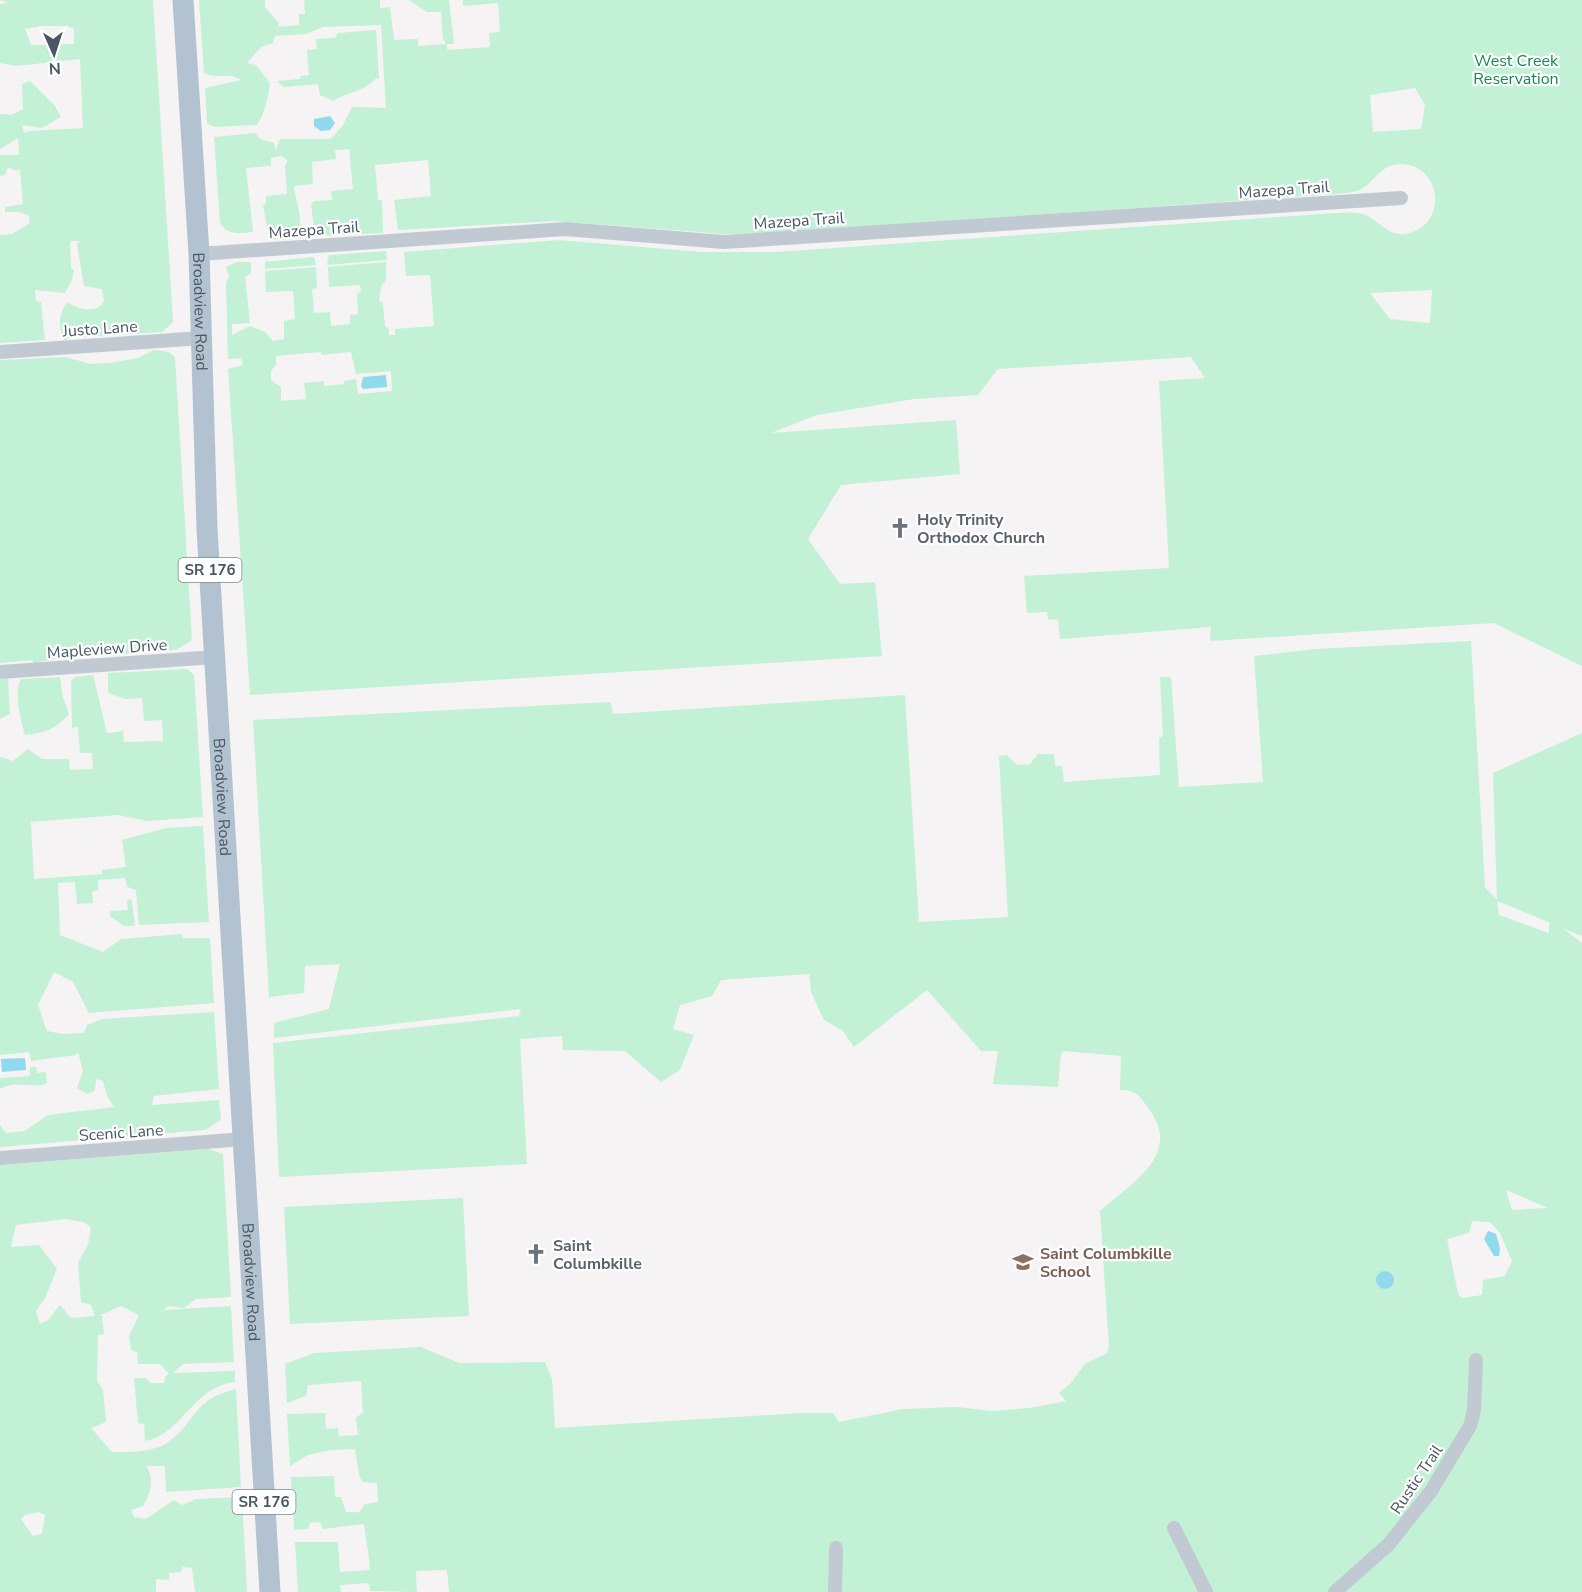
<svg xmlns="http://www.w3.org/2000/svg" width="1582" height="1592" font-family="'Nunito Sans',sans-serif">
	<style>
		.green { fill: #c3f1d5; fill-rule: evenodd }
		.water { fill: #90daee }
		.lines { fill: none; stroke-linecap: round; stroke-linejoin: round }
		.minor { stroke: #c1cad2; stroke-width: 14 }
		.primary { stroke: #b3c2d1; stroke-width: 21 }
		.labels { text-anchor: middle; stroke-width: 4.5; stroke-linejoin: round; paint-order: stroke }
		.shield { fill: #fff; stroke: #808990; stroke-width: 1.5 }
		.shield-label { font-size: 15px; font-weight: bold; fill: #4a5661 }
		.park-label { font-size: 16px; fill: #17864f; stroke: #fff }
		.street-label { font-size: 16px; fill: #4a5661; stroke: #fff }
		.worship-label { font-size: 16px; font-weight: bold; fill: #5b616d; stroke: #fff; text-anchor: start }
		.education-label { font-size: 16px; font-weight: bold; fill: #785e54; stroke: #fff; text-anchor: start }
	</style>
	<rect width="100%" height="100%" fill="#f5f3f3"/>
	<!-- green -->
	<g class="green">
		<path d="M0 0H153L173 322 162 332 69 338 65 341C58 326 58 317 67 302 78 309 96 315 104 301L102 289 84 286 77 244 80 241H70L71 268 74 270 72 280 65 293 35 290 36 301 41 302 45 340 0 343V235L12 234 30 223 29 216 20 212H5V207L23 204 20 169 16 171 8 167 5 175 0 176V155H19L18 138 0 149V114L11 115 23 109 22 84 30 81 55 106 61 117 42 128 22 125 24 133 29 131 83 128 80 59 16 66 0 63V4L8 3ZM40 26H68L74 29V44L31 45 25 29Z"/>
		<path d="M199 0H265V7L279 23 278 27 299 25V14H305L304 0H380V8L390 7 394 40 418 39V46L446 44 443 38 441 12H427L409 0H449L454 44H447V50L490 47 489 33 500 32 498 3 463 6V0H1582V666L1494 623 1210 641 1211 627 1060 639 1058 619 1048 620 1047 612 1027 613 1024 576 1169 568 1159 381 1205 378 1191 357 998 369 978 395 914 399 817 415 771 433 956 420 960 474 841 485 808 539 840 584 875 582 882 656 250 695 228 369 243 365 241 358 228 359 226 283 229 277 226 267 237 262H251V273L245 277 250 323 232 324V335L250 326 265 332 273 341 284 339V321L295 319 293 291 266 292 265 271 316 267 317 288 312 289 314 313 330 312 331 326 350 324V315L358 314 357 293 361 292 360 285 329 287 328 267 386 262V280L381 286 379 301 383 303 385 326 389 329V335H395V329L434 326 430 275 406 276 404 252 559 240 701 252H776L1336 213C1346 213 1358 211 1368 216 1380 223 1389 236 1405 234 1448 228 1444 164 1400 164 1384 164 1377 177 1366 186 1358 193 1346 193 1335 194L775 233 724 234 555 221 398 230 394 200 431 196 428 160 375 165 378 200H382L383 233 315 236 311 204 314 201 332 200 331 191 353 189 349 149 335 150 336 159 312 162 313 184 294 186C296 204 304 219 298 237L269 240 263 205 266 204V196L287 194 285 165 288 161 282 156 271 158V166L246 168 253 232C239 233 229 236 220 223L214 137 256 133 260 139 274 143 276 150 280 139H331L343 125 352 107 386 108 381 25 323 27 306 34 275 36 273 43 261 47 247 63 256 65 270 83C268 98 265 113 257 125L214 127 207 123 205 88 241 80C227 71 218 80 204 73ZM1415 88 1425 105 1421 129 1373 132 1370 95ZM1432 290 1430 323 1390 319 1370 293ZM321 352V355L351 352 356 374 391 371 392 391 358 394 356 379 344 381V384L324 386V381L304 383 306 399 281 401V387L271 380V371L276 365V356Z"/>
		<path d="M376 30 379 79H375C363 92 348 92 333 101L320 95 318 84 284 87 277 81 300 79 301 76 309 75 307 50 317 49 316 39 335 38 338 33Z"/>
		<polygon points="386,251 387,260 327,265 329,255"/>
		<polygon points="314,257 316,265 265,269 265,262"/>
		<polygon points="154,350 169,352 175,357 192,640 176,650 55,659 34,663 32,660 0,663 0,360 66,357 90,364 110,363 138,358"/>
		<path d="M1471 641 1485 887 1497 900 1493 773 1582 733V936L1564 929 1582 943V1592H449L447 1570 416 1571 417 1592 370 1591 369 1583 340 1585 341 1592H298L295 1542H338L340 1572 370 1570C369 1553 366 1540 364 1524L323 1529 320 1522 310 1523 308 1529 294 1530 291 1477 334 1476 335 1497H341L346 1512H358V1514L365 1504 378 1502 377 1483 363 1482 359 1475 355 1449 331 1450 308 1455 290 1466 287 1414 325 1413 326 1429 338 1428 339 1436 358 1435 356 1418 363 1412 361 1381 308 1385 306 1396 287 1403 285 1364 314 1353 421 1347 459 1363 545 1362 552 1379 555 1428 801 1413H833L839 1422 903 1409 957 1407 991 1411 1030 1408 1066 1401 1059 1393 1071 1383 1085 1364 1107 1353 1109 1347 1100 1211C1131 1183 1183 1155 1149 1109 1140 1096 1136 1090 1120 1090L1121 1056 1064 1051 1061 1054 1058 1087 993 1084 998 1051H981L927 990 854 1047 843 1031 824 1020 811 992 809 974 721 980 712 996 680 1005 673 1029 694 1035 680 1070 661 1082 625 1051 563 1050 562 1036 520 1039 527 1164 279 1177 273 1043 519 1016 521 1009 274 1038V1023L329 1009 340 964 305 966 304 993 269 997 253 720 611 702 613 714 905 695 919 922 1008 917 999 756 1007 755 1017 765 1030 764 1038 754H1054L1055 766H1062L1064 782 1160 775 1159 738 1163 736 1160 677H1171L1179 787 1263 782 1254 656 1316 649ZM1497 901 1551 923 1549 924V933L1499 915ZM1506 1190 1546 1207 1547 1208 1512 1210ZM1472 1221 1490 1222 1500 1233 1512 1261 1505 1276 1483 1280 1482 1295 1462 1298 1458 1294 1447 1239 1469 1233Z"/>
		<polygon points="187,669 194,675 203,817 147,821 118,815 31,822 34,879 102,874 102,870 126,867 122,840 166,828 203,826 209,922 139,925 136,890 127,887 125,878 98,880 98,890 92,892 93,903 77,904 75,882 58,883 60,935 103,952 121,939 182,934 183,938 210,938 214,1003 89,1013 73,982 54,972 38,1005 47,1031 63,1034 84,1033 87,1025 102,1019 214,1012 219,1089 154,1096 152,1105 219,1100 221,1120 205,1130 0,1147 0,1125 6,1133 25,1131 48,1115 114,1107 107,1096 103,1081 96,1079 95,1091 87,1094 77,1088 83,1071 78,1052 76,1055 31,1061 29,1052 0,1055 0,757 13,761 28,749 42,759 69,759 70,770 93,769 92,753 80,753 78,727 72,728 71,681 75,677 93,675 107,733 123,731 124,742 163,741 162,720 144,721 142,698 125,699 108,693 108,673"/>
		<path d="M60 677 62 694 69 714C56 729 45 733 25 735 21 719 13 693 21 679Z"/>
		<polygon points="8,678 10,714 0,719 0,679"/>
		<polygon points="131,896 135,926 124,926 110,916 110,911 128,910 127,900 131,899"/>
		<path d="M30 1067H36L37 1073 46 1072 47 1083C35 1090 17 1079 0 1089V1078L30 1076Z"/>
		<path d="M208 1149 223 1154 231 1297 196 1299 184 1308 168 1306 164 1310 231 1306 234 1362 183 1364 173 1373 235 1371V1382C193 1386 182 1435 145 1441L144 1424 138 1423 134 1378H146L151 1383H164L165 1377 169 1374 160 1364H138L137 1352 131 1350 129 1336 139 1315 121 1306 98 1316H102L104 1334 98 1335 97 1381 103 1390 106 1422 91 1428 112 1452C131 1452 155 1453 171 1440 199 1417 193 1400 236 1389L241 1487 166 1492 165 1466H146C155 1479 151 1493 143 1506L131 1510 134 1517 146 1519 174 1500 182 1505 196 1499 242 1497 247 1592H195L192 1568 182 1567 181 1572 169 1573V1580L156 1579V1592H0V1165ZM66 1219 83 1222 91 1227 88 1245 78 1262 81 1302 91 1305 95 1316 71 1318 60 1305 48 1320 40 1324 36 1311 45 1298 57 1269 39 1245 11 1247 16 1225ZM38 1512 45 1515 42 1534 33 1536 21 1519 25 1515Z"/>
		<polygon points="463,1198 469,1316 290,1324 284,1207"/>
	</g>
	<!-- water -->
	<g class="water">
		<polygon points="330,116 335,123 330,130 321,131 314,126 314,119"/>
		<polygon points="386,375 387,387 363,389 361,386 363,377"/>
		<polygon points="25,1058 26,1070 2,1072 1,1059"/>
		<polygon points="1488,1231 1496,1234 1500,1248 1499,1256 1494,1256 1484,1239"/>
		<circle cx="1385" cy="1280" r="9"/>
	</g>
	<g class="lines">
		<!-- minor -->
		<g class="minor">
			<polyline points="199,254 565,229 724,242 1401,198"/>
			<polyline points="0,352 202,338"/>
			<polyline points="0,672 216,657"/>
			<polyline points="0,1158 244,1139"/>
			<polyline points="1174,1528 1206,1592"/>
			<polyline points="835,1592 836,1548"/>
			<polyline points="1335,1592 1389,1544 1431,1491 1470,1426 1474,1411 1476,1360"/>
		</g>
		<!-- primary -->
		<path class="primary" id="s1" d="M183 0 199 254 207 529 270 1592"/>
	</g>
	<!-- icons -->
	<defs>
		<g id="church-bare" transform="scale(1.62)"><path d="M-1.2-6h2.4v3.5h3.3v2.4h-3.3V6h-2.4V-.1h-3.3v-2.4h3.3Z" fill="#6b7280" stroke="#fff" stroke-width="2.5" paint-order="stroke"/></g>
		<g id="school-bare" transform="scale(1.62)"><path d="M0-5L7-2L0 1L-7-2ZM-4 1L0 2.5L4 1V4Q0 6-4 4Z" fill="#8d6e63" stroke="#fff" stroke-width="2.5" paint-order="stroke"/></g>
	</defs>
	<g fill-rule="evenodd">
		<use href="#church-bare" x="900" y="528"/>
		<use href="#church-bare" x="536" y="1254"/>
		<use href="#school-bare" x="1023" y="1262"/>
	</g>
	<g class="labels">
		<!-- shield labels -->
		<g class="shield">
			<rect x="178.5" y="558" width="63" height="24" rx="4.5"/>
			<rect x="232.5" y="1490" width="63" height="24" rx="4.5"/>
		</g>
		<g class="shield-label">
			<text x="210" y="575">SR 176</text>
			<text x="264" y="1507">SR 176</text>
		</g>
		<!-- park labels -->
		<g class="park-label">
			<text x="1516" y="66">West Creek<tspan x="1516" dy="18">Reservation</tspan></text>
		</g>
		<!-- street labels -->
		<g class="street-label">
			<text transform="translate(1284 189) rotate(-4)" y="6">Mazepa Trail</text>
			<text transform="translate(799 220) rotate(-4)" y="6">Mazepa Trail</text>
			<text transform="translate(314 229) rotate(-4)" y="6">Mazepa Trail</text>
			<text dy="6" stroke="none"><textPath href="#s1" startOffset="312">Broadview Road</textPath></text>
			<text transform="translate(100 328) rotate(-4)" y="6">Justo Lane</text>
			<text transform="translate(107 648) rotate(-4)" y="6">Mapleview Drive</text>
			<text dy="6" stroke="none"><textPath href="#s1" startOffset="798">Broadview Road</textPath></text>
			<text transform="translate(121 1132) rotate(-4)" y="6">Scenic Lane</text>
			<text dy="6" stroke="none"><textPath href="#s1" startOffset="1284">Broadview Road</textPath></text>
			<text transform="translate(1416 1479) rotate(-56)" y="6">Rustic Trail</text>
		</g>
		<!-- worship labels -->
		<g class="worship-label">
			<text x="917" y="525">Holy Trinity<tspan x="917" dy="18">Orthodox Church</tspan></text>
			<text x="553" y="1251">Saint<tspan x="553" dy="18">Columbkille</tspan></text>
		</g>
		<!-- education labels -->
		<g class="education-label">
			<text x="1040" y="1259">Saint Columbkille<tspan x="1040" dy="18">School</tspan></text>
		</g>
	</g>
	<!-- north arrow -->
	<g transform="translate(54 54) rotate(177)" stroke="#ffffff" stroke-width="4.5" paint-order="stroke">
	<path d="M0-4.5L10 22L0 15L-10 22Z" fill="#4a5661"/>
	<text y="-9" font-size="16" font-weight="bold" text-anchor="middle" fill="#4a5661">N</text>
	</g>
</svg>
